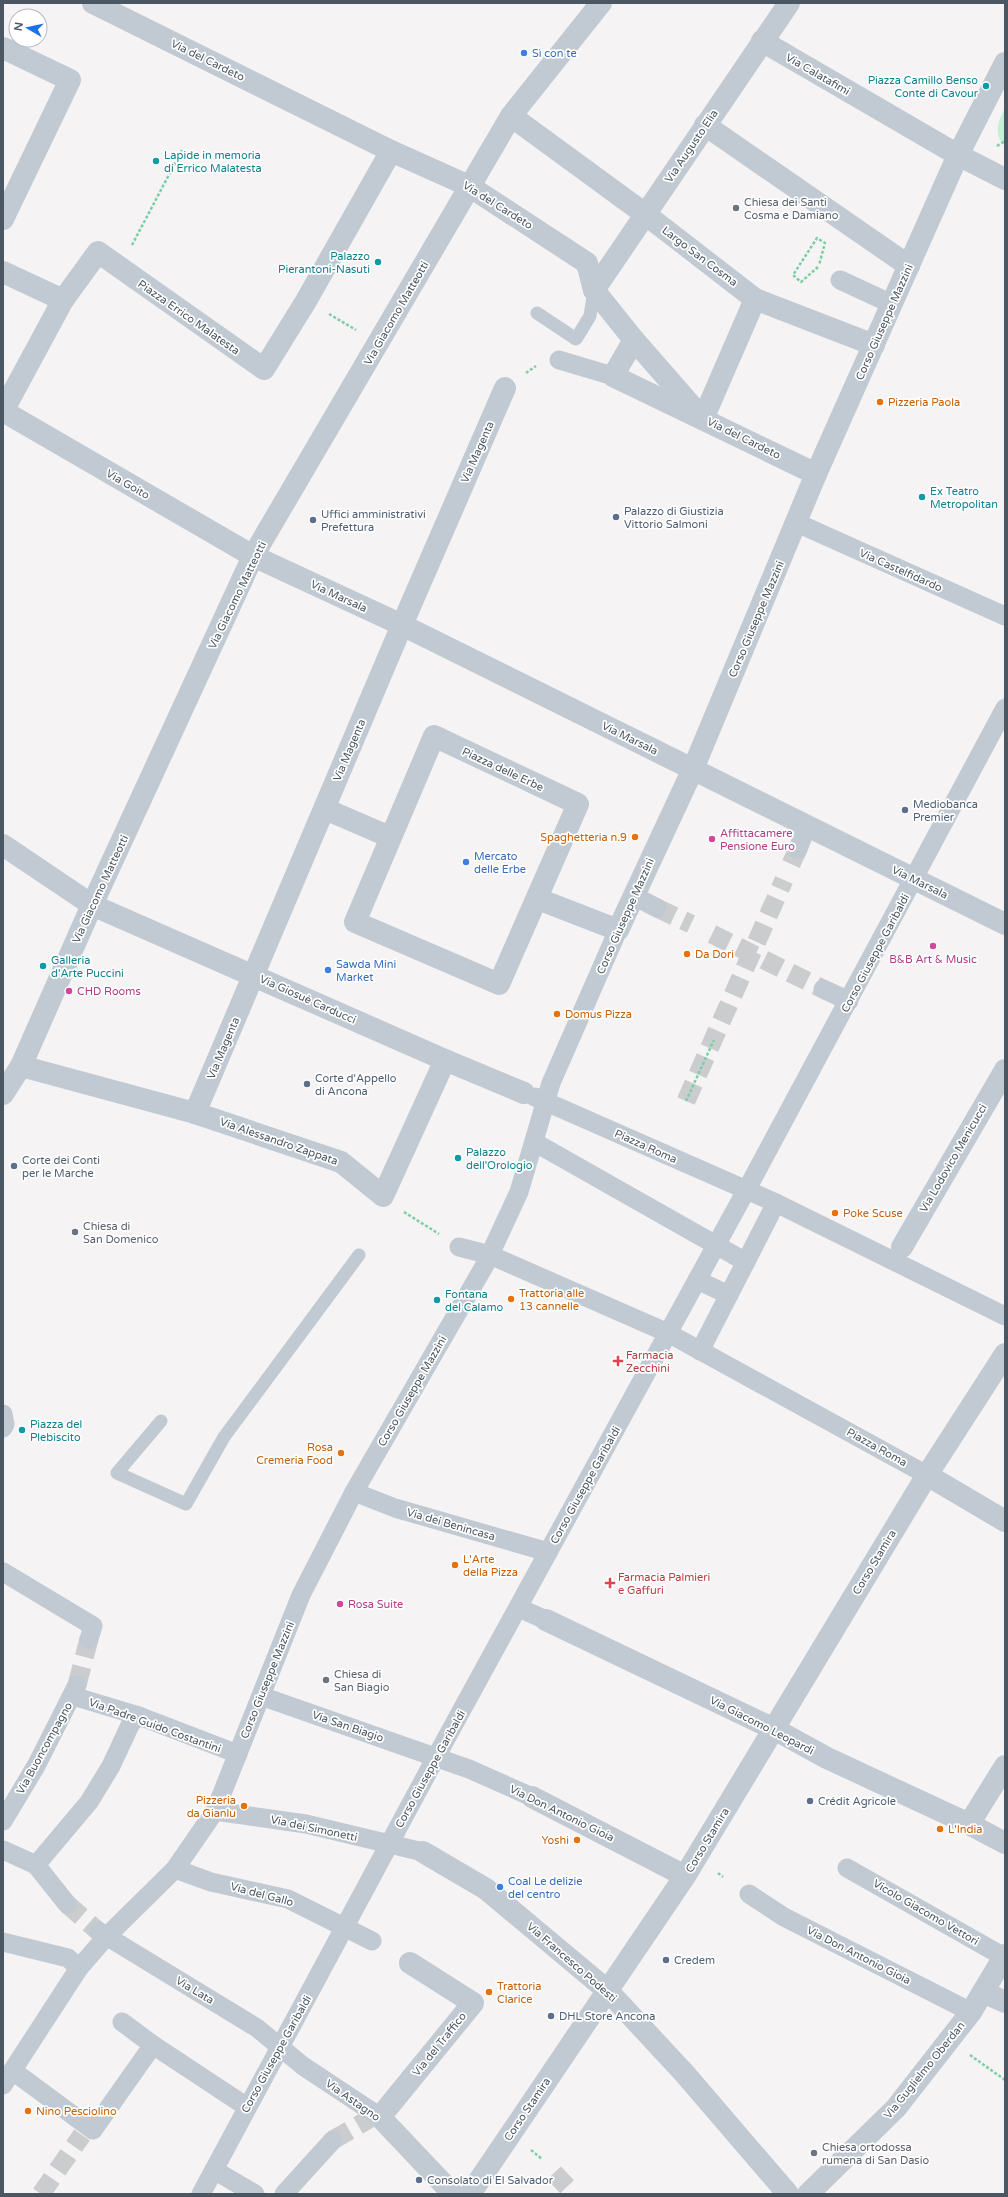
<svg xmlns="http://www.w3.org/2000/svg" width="1008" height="2197" font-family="'Varela Round',sans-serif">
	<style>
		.green { fill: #c3f1d5 }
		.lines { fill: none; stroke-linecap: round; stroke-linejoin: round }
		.pedestrian-tunnel { stroke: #caccce; stroke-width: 19; stroke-dasharray: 19 10; stroke-linecap: butt }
		.path { stroke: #7ad0a6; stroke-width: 2.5; stroke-dasharray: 3 2; stroke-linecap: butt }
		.service { stroke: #c1cad2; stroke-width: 13 }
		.pedestrian { stroke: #c1cad2; stroke-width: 19 }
		.minor { stroke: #c1cad2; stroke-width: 22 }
		.tertiary { stroke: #c1cad2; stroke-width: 22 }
		.shop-dot { fill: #3f7fe0; stroke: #fff; stroke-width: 1.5 }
		.culture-dot { fill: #0f9aa8; stroke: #fff; stroke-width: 1.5 }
		.worship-dot { fill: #6b7280; stroke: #fff; stroke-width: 1.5 }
		.food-dot { fill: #e8710a; stroke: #fff; stroke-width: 1.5 }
		.service-dot { fill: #5c6f8a; stroke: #fff; stroke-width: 1.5 }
		.hotel-dot { fill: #d1479c; stroke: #fff; stroke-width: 1.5 }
		.health-dot { fill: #e0444e; stroke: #fff; stroke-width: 1.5 }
		.labels { text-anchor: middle; stroke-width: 3.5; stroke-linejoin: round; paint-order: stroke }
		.shop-label { font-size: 11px; fill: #366cbe; stroke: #fff; text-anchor: start }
		.street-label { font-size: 11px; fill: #4a5661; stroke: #fff }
		.culture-label { font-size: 11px; fill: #0d838f; stroke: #fff; text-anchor: start }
		.worship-label { font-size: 11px; fill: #5b616d; stroke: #fff; text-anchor: start }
		.food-label { font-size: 11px; fill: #c56008; stroke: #fff; text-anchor: start }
		.service-label { font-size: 11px; fill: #4e5e75; stroke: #fff; text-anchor: start }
		.hotel-label { font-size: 11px; fill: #b23c85; stroke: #fff; text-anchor: start }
		.health-label { font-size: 11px; fill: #be3a42; stroke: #fff; text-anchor: start }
	</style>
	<rect width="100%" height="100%" fill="#f5f3f3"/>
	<!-- green -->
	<path class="green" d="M1005 108V145C992 135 999 120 1005 108Z"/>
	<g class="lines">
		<!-- pedestrian-tunnel -->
		<g class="pedestrian-tunnel">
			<polyline points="791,864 798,849"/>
			<polyline points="657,908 691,924"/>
			<polyline points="712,934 823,989"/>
			<polyline points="686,1101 784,880"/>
			<polyline points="77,1685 89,1639"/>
			<polyline points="67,1904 98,1931"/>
			<polyline points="333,2140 369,2119"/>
			<polyline points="554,2173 574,2194"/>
			<polyline points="41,2194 82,2135"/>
		</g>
		<!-- path -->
		<g class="path">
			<polyline points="997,146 1005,141"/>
			<polyline points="132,245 182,150"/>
			<polyline points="818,267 801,282 793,275 817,238 825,243 819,265"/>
			<polyline points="329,314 356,330"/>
			<polyline points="526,373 536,366"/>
			<polyline points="686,1101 714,1040"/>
			<polyline points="404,1212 439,1234"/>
			<polyline points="718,1873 723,1877"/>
			<polyline points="970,2055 1005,2080"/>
			<polyline points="531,2150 542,2159"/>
		</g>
		<!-- service -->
		<g class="service">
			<polyline points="537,313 576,339 590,316 594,290"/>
			<polyline points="161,1421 117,1473 186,1504 224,1437 359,1255"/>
		</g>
		<!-- pedestrian -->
		<g class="pedestrian">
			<polyline points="840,280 892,304"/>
			<polyline points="559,360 613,376"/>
			<polyline points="797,523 1005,616"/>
			<polyline points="798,849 807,826"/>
			<polyline points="634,896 657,908"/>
			<polyline points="823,989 849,1001"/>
			<polyline points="535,1097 776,1203 1005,1316"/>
			<polyline points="534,1142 746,1262"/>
			<polyline points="459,1247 490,1255 668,1333 927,1475"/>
			<polyline points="697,1280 729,1295"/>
			<polyline points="700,1351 776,1203"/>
			<polyline points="3,1414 5,1424 3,1428"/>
			<polyline points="354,1492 395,1508 548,1552"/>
			<polyline points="3,1572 93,1626 89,1639"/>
			<polyline points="519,1608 546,1620"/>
			<polyline points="73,1696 139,1716 238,1754"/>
			<polyline points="261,1696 469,1769 532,1797"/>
			<polyline points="215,1811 306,1824 423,1852"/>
			<polyline points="3,1821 36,1766 77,1685"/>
			<polyline points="3,1850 36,1865 67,1904"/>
			<polyline points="36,1865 89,1802 111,1766 131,1723 139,1716"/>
			<polyline points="847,1868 1004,1957"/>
			<polyline points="175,1869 211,1882 288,1899 372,1941"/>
			<polyline points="749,1894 784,1917 971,2012"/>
			<polyline points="98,1931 257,2028 303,2066 380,2117"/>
			<polyline points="3,1942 68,1958 79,1968"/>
			<polyline points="122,2022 153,2045"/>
			<polyline points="13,2071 93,2130 153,2045 247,2107"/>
			<polyline points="3,2085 79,1968 106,1937 175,1869 215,1811 301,1595 354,1492 486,1263 519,1192 551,1083 618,930"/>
			<polyline points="214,2170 255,2194"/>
			<polyline points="201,2194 436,1757 754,1176 1005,708"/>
			<polyline points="284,2194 333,2140"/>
		</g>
		<!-- minor -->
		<g class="minor">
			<polyline points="93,3 391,151 469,186 587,263 594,290 634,340 703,419"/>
			<polyline points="762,41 958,155 1005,179"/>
			<polyline points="3,48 70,80 3,219"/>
			<polyline points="511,116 645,214 755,299 874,345"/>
			<polyline points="705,125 909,266"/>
			<polyline points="391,151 306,301 264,369 98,252 63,300 3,411 253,556 402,625 1005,924"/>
			<polyline points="3,272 63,300"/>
			<polyline points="594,290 789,3"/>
			<polyline points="634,340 613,376 816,474"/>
			<polyline points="703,419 755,299"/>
			<polygon points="434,736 578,804 499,984 355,922"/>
			<polyline points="325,809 390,837"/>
			<polyline points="3,845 92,905 445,1060 524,1093"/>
			<polyline points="538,899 618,930 693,769 816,474 958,155 1005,63"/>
			<polyline points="21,1066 195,1113 341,1162 383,1196 445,1060"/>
			<polyline points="3,1094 21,1066 92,905 253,556 511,116 601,3"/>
			<polyline points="195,1113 402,625 505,388"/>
			<polyline points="902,1247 1005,1070"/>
			<polyline points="927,1475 1005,1521"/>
			<polyline points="546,1620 774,1729"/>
			<polyline points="532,1797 685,1876"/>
			<polyline points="969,1824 1005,1843"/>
			<polyline points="423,1852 486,1889 608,1991 685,2074 788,2194"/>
			<polyline points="410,1963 473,2003 380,2117 453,2194"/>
			<polyline points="983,1992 1005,2002"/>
			<polyline points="808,2194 896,2108 971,2012 1005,1955"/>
		</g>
		<!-- tertiary -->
		<g class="tertiary">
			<polyline points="774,1729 827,1758 969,1824 1005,1766"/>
			<polyline points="470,2194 685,1876 927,1475 1005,1354"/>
		</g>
	</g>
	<!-- markers -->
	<g class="shop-dot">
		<circle cx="524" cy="53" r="4"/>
		<circle cx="466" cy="862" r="4"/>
		<circle cx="328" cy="970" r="4"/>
		<circle cx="500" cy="1887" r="4"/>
	</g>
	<g class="culture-dot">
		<circle cx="986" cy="86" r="4"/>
		<circle cx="156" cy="161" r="4"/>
		<circle cx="378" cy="262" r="4"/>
		<circle cx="922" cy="497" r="4"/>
		<circle cx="43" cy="966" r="4"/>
		<circle cx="458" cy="1158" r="4"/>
		<circle cx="437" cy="1300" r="4"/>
		<circle cx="22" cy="1430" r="4"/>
	</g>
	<g class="worship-dot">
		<circle cx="736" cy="208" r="4"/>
		<circle cx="75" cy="1232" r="4"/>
		<circle cx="326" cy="1680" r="4"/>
		<circle cx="814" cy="2153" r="4"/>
	</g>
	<g class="food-dot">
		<circle cx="880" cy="402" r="4"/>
		<circle cx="635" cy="837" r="4"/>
		<circle cx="687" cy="954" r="4"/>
		<circle cx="557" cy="1014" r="4"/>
		<circle cx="835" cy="1213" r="4"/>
		<circle cx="511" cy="1299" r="4"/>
		<circle cx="341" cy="1453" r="4"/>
		<circle cx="455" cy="1565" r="4"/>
		<circle cx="244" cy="1806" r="4"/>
		<circle cx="940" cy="1829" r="4"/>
		<circle cx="577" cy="1840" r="4"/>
		<circle cx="489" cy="1992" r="4"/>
		<circle cx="28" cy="2111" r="4"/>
	</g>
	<g class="service-dot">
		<circle cx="616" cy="517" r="4"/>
		<circle cx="313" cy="520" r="4"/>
		<circle cx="905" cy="810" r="4"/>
		<circle cx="307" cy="1084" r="4"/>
		<circle cx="14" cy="1166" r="4"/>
		<circle cx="810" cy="1801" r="4"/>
		<circle cx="666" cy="1960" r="4"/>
		<circle cx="551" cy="2016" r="4"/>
		<circle cx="419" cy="2180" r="4"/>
	</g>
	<g class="hotel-dot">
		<circle cx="712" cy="839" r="4"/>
		<circle cx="933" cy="946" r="4"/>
		<circle cx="69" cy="991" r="4"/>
		<circle cx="340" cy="1604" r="4"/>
	</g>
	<g class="health-dot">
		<path d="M616 1355h4v4h4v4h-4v4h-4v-4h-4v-4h4z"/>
		<path d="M608 1577h4v4h4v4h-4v4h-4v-4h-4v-4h4z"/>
	</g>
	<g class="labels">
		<!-- shop labels -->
		<g class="shop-label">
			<text x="532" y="57">Sì con te</text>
			<text x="474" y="860">Mercato<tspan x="474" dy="13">delle Erbe</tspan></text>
			<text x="336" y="968">Sawda Mini<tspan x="336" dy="13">Market</tspan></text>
			<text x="508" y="1885">Coal Le delizie<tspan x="508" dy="13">del centro</tspan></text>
		</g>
		<!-- street labels -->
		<g class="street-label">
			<text transform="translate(208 60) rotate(26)" y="4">Via del Cardeto</text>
			<text transform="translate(818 74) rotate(30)" y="4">Via Calatafimi</text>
			<text transform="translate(691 146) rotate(-56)" y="4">Via Augusto Elia</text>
			<text transform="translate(498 205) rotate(32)" y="4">Via del Cardeto</text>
			<text transform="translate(700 256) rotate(37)" y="4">Largo San Cosma</text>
			<text transform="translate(396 313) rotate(-60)" y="4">Via Giacomo Matteotti</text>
			<text transform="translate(189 317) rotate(35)" y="4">Piazza Errico Malatesta</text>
			<text transform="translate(884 322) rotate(-66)" y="4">Corso Giuseppe Mazzini</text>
			<text transform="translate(744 438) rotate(26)" y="4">Via del Cardeto</text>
			<text transform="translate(477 452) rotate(-66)" y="4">Via Magenta</text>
			<text transform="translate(128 484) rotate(30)" y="4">Via Goito</text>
			<text transform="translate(901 570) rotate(24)" y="4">Via Castelfidardo</text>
			<text transform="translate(237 595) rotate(-64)" y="4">Via Giacomo Matteotti</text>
			<text transform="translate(339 596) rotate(25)" y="4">Via Marsala</text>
			<text transform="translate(756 619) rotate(-67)" y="4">Corso Giuseppe Mazzini</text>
			<text transform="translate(630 738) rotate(26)" y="4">Via Marsala</text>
			<text transform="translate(349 750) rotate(-67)" y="4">Via Magenta</text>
			<text transform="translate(503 769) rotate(25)" y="4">Piazza delle Erbe</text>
			<text transform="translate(920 882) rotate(26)" y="4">Via Marsala</text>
			<text transform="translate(100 889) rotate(-65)" y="4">Via Giacomo Matteotti</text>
			<text transform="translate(625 916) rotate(-66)" y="4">Corso Giuseppe Mazzini</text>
			<text transform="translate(875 953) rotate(-62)" y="4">Corso Giuseppe Garibaldi</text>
			<text transform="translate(308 999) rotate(24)" y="4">Via Giosuè Carducci</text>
			<text transform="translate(223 1048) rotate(-67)" y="4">Via Magenta</text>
			<text transform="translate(279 1141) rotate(19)" y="4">Via Alessandro Zappata</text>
			<text transform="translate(646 1146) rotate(24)" y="4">Piazza Roma</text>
			<text transform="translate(953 1158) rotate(-60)" y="4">Via Lodovico Menicucci</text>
			<text transform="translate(412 1391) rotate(-60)" y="4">Corso Giuseppe Mazzini</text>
			<text transform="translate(877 1447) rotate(29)" y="4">Piazza Roma</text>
			<text transform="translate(585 1485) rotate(-61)" y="4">Corso Giuseppe Garibaldi</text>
			<text transform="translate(451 1524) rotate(16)" y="4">Via dei Benincasa</text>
			<text transform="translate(874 1562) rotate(-59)" y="4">Corso Stamira</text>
			<text transform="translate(267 1680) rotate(-68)" y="4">Corso Giuseppe Mazzini</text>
			<text transform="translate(155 1725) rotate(20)" y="4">Via Padre Guido Costantini</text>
			<text transform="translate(762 1725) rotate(27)" y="4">Via Giacomo Leopardi</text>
			<text transform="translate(348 1726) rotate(19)" y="4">Via San Biagio</text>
			<text transform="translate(44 1748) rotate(-61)" y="4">Via Buoncompagno</text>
			<text transform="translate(430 1769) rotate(-61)" y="4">Corso Giuseppe Garibaldi</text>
			<text transform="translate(562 1813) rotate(26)" y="4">Via Don Antonio Gioia</text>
			<text transform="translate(314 1828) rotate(12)" y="4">Via dei Simonetti</text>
			<text transform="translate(707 1840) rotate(-59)" y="4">Corso Stamira</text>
			<text transform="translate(262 1894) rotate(15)" y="4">Via del Gallo</text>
			<text transform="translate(926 1912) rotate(30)" y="4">Vicolo Giacomo Vettori</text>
			<text transform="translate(859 1955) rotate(27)" y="4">Via Don Antonio Gioia</text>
			<text transform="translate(572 1962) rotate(41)" y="4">Via Francesco Podesti</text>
			<text transform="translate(195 1990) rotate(31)" y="4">Via Lata</text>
			<text transform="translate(439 2044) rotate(-51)" y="4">Via del Traffico</text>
			<text transform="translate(276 2054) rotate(-61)" y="4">Corso Giuseppe Garibaldi</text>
			<text transform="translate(924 2070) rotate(-51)" y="4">Via Guglielmo Oberdan</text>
			<text transform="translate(353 2100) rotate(35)" y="4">Via Astagno</text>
			<text transform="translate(527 2109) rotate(-56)" y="4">Corso Stamira</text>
		</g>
		<!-- culture labels -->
		<g class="culture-label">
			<text x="978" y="84" text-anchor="end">Piazza Camillo Benso<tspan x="978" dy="13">Conte di Cavour</tspan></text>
			<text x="164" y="159">Lapide in memoria<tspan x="164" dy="13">di Errico Malatesta</tspan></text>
			<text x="370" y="260" text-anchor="end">Palazzo<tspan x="370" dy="13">Pierantoni-Nasuti</tspan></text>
			<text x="930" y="495">Ex Teatro<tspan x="930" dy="13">Metropolitan</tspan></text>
			<text x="51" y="964">Galleria<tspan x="51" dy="13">d'Arte Puccini</tspan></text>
			<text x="466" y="1156">Palazzo<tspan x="466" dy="13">dell'Orologio</tspan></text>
			<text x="445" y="1298">Fontana<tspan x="445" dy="13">del Calamo</tspan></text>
			<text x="30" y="1428">Piazza del<tspan x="30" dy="13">Plebiscito</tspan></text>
		</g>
		<!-- worship labels -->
		<g class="worship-label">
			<text x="744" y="206">Chiesa dei Santi<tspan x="744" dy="13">Cosma e Damiano</tspan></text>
			<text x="83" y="1230">Chiesa di<tspan x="83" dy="13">San Domenico</tspan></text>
			<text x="334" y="1678">Chiesa di<tspan x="334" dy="13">San Biagio</tspan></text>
			<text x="822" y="2151">Chiesa ortodossa<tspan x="822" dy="13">rumena di San Dasio</tspan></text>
		</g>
		<!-- food labels -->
		<g class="food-label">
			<text x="888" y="406">Pizzeria Paola</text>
			<text x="627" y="841" text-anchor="end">Spaghetteria n.9</text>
			<text x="695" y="958">Da Dori</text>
			<text x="565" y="1018">Domus Pizza</text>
			<text x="843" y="1217">Poke Scuse</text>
			<text x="519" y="1297">Trattoria alle<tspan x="519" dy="13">13 cannelle</tspan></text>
			<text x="333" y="1451" text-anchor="end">Rosa<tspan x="333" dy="13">Cremeria Food</tspan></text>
			<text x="463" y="1563">L'Arte<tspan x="463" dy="13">della Pizza</tspan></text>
			<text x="236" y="1804" text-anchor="end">Pizzeria<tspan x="236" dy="13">da Gianlu</tspan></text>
			<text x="948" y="1833">L'India</text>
			<text x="569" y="1844" text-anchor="end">Yoshi</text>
			<text x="497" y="1990">Trattoria<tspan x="497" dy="13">Clarice</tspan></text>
			<text x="36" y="2115">Nino Pesciolino</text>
		</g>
		<!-- service labels -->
		<g class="service-label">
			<text x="624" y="515">Palazzo di Giustizia<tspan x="624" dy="13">Vittorio Salmoni</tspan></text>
			<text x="321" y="518">Uffici amministrativi<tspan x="321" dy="13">Prefettura</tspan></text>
			<text x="913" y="808">Mediobanca<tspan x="913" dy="13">Premier</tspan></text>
			<text x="315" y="1082">Corte d'Appello<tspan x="315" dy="13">di Ancona</tspan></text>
			<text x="22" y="1164">Corte dei Conti<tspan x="22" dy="13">per le Marche</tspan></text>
			<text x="818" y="1805">Crédit Agricole</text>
			<text x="674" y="1964">Credem</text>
			<text x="559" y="2020">DHL Store Ancona</text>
			<text x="427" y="2184">Consolato di El Salvador</text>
		</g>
		<!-- hotel labels -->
		<g class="hotel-label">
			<text x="720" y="837">Affittacamere<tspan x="720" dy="13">Pensione Euro</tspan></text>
			<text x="933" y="963" text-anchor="middle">B&amp;B Art &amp; Music</text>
			<text x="77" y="995">CHD Rooms</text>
			<text x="348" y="1608">Rosa Suite</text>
		</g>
		<!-- health labels -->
		<g class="health-label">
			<text x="626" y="1359">Farmacia<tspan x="626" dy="13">Zecchini</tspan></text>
			<text x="618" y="1581">Farmacia Palmieri<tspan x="618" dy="13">e Gaffuri</tspan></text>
		</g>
	</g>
	<!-- border -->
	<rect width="1008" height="2197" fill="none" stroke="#4a5661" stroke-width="8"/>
	<!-- north arrow -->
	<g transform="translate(28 28) rotate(279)"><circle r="19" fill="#ffffff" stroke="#b7bbc0"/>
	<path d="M0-3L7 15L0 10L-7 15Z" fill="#1a73e8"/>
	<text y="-6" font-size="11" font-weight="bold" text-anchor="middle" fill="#4a5661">N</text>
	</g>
</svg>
